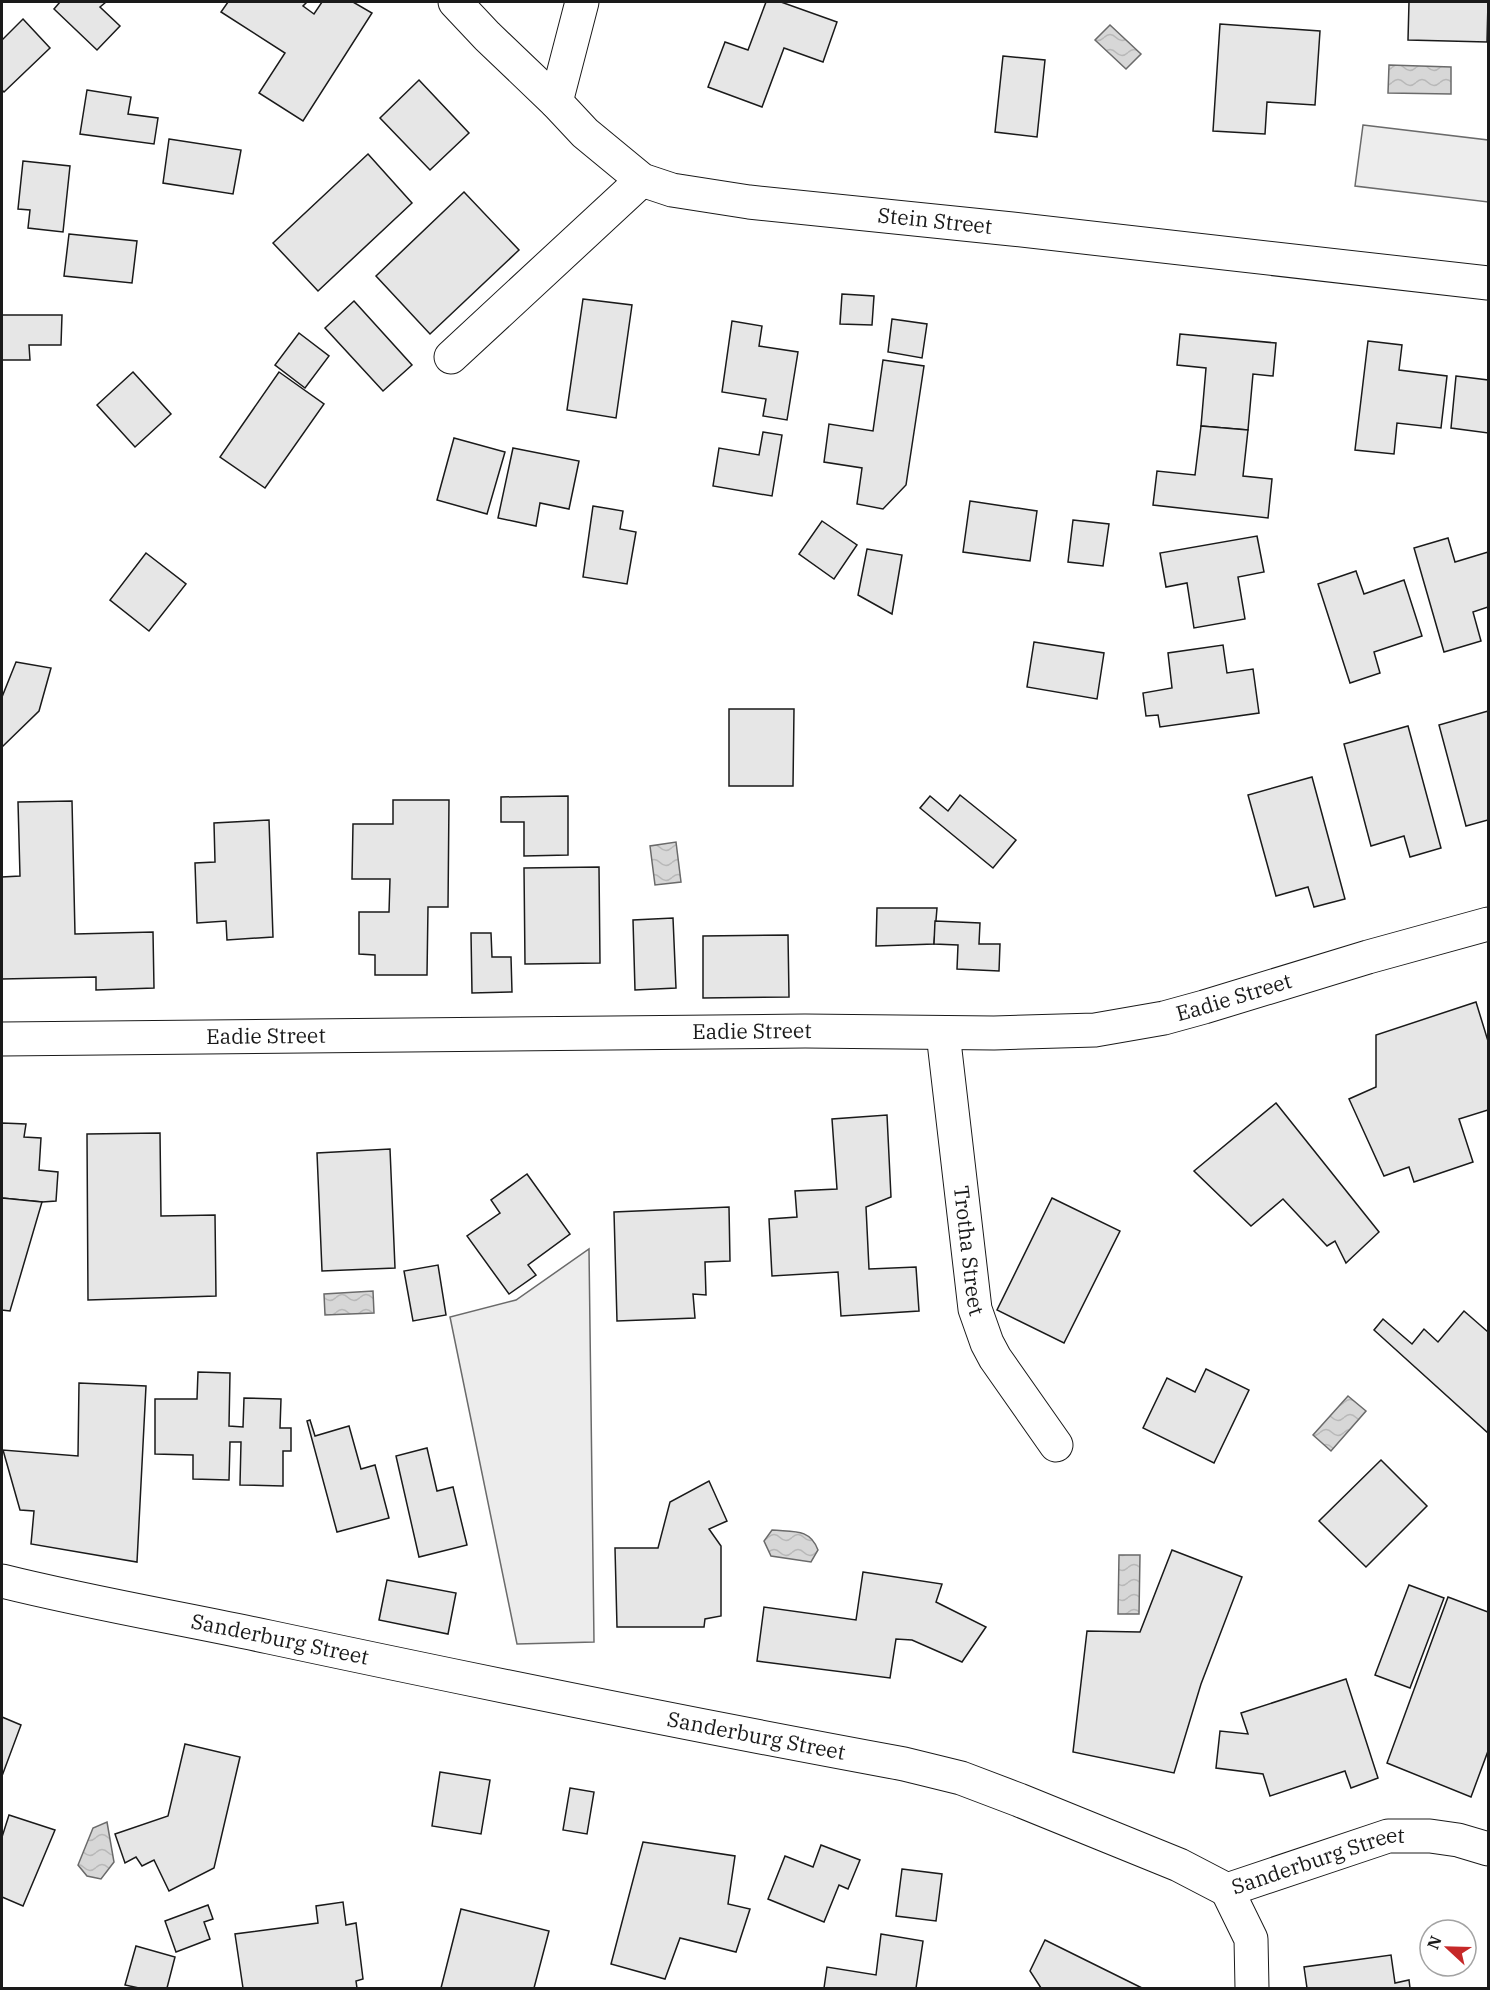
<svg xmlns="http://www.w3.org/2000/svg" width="1490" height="1990" font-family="'IBM Plex Serif',serif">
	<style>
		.grass { fill: #ededed; stroke: #6a6a6a; stroke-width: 1.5 }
		.water { fill: url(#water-waves); stroke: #6a6a6a; stroke-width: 1.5 }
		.building { fill: #e6e6e6; stroke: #1a1a1a; stroke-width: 1.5 }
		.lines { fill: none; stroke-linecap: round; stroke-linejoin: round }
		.minor-casing { stroke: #1a1a1a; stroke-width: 35 }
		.minor { stroke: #fff; stroke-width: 33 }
		.labels { text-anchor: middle; stroke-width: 4.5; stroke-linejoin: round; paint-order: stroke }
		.street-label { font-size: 21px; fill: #1a1a1a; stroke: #fff }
	</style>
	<defs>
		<pattern id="water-waves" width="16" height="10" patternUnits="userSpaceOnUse" patternTransform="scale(1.5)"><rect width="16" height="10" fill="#d7d7d7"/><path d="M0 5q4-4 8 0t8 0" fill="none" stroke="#b8b8b8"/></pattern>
	</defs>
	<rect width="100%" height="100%" fill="#fff"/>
	<!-- grass -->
	<g class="grass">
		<polygon points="1363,125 1488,140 1488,202 1355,186"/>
		<polygon points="589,1249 594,1642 517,1644 450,1317 516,1300"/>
	</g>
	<!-- water -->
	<g class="water">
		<polygon points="1110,25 1141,54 1126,69 1095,40"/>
		<polygon points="1389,65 1451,67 1451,94 1388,93"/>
		<polygon points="676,842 681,882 655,885 650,846"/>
		<polygon points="373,1291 374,1313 325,1315 324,1294"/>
		<polygon points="1348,1396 1366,1411 1331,1451 1313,1435"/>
		<path d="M772 1530C793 1532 810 1528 818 1550L811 1562 771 1556 764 1541Z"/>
		<polygon points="1119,1555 1140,1555 1139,1614 1118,1614"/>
		<polygon points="107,1822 114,1862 101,1879 87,1876 78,1865 93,1828"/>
	</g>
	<!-- building -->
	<g class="building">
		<polygon points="60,2 106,2 100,7 120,26 97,50 54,9"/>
		<polygon points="228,2 307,2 303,6 314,14 322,2 353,2 372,13 303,121 259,93 285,53 221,12"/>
		<polygon points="766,2 781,2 837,22 823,62 784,48 762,107 708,87 725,42 748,50"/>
		<polygon points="1409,2 1488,2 1487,42 1408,40"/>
		<polygon points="23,19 50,48 4,92 2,90 2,40"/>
		<polygon points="1220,24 1320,31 1315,105 1267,102 1265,134 1213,131"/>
		<polygon points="1003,56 1045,60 1037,137 995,132"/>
		<polygon points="419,80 469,133 430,170 380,118"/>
		<polygon points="87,90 131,97 128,114 158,118 154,144 80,134"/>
		<polygon points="169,139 241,150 233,194 163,183"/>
		<polygon points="368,154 412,203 318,291 273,243"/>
		<polygon points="23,161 70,166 63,232 28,228 30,210 18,209"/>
		<polygon points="464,192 519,250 430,334 376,276"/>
		<polygon points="69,234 137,241 132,283 64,276"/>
		<polygon points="842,294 874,296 872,325 840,324"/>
		<polygon points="583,299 632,305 616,418 567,410"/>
		<polygon points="354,301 412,365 383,391 325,328"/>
		<polygon points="2,315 62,315 61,345 29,345 30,360 2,360"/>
		<polygon points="892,319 927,324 922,358 888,352"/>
		<polygon points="732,321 762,326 759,346 798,352 787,420 763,416 766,399 722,392"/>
		<polygon points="299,333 329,356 305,388 275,365"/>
		<polygon points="1180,334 1276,343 1273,376 1253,374 1248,430 1201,426 1206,368 1177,365"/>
		<polygon points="1368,341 1402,345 1399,370 1447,376 1441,428 1397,423 1394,454 1355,450"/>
		<polygon points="883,360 924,366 906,485 883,509 857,504 862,468 824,462 829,424 873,431"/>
		<polygon points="133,372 171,414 135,447 97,405"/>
		<polygon points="279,372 324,404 265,488 220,457"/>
		<polygon points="1456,376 1488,380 1488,433 1451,428"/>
		<polygon points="1201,426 1248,430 1243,476 1272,479 1268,518 1153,505 1157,471 1195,475"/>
		<polygon points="763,432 782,435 772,496 713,486 719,448 759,455"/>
		<polygon points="454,438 505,452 487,514 437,500"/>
		<polygon points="513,448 579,461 569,509 540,503 536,526 498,518"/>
		<polygon points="970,501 1037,511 1030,561 963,552"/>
		<polygon points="593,506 623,511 620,529 636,532 627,584 583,577"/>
		<polygon points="1073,520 1109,524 1103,566 1068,562"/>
		<polygon points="822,521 857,545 834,579 799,554"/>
		<polygon points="1257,536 1264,572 1238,577 1245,619 1194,628 1187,583 1166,587 1160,553"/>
		<polygon points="1448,538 1455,562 1488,552 1488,607 1473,612 1481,641 1444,652 1414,548"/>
		<polygon points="867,549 902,555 892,614 858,595"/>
		<polygon points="146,553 186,584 149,631 110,600"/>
		<polygon points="1356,571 1364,594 1404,580 1422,636 1374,652 1380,673 1350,683 1318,584"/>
		<polygon points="1034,642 1104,653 1097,699 1027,687"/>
		<polygon points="1223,645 1227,673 1253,669 1259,713 1160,727 1158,715 1146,716 1143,693 1172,688 1168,653"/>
		<polygon points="16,662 51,668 39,711 2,747 2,697"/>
		<polygon points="729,709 794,709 793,786 729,786"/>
		<polygon points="1488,711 1488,820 1466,826 1439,725"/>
		<polygon points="1408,726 1441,848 1410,857 1404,836 1371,846 1344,744"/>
		<polygon points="1312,777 1345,899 1314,907 1308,887 1276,896 1248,795"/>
		<polygon points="960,795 1016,840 993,868 920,808 930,796 948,811"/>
		<polygon points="568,796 568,855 524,856 524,822 501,822 501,797"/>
		<polygon points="393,800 449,800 448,907 428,907 427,975 375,975 375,955 359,954 359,912 389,912 390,879 352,879 353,824 393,824"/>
		<polygon points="72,801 75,934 153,932 154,988 96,990 96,977 2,979 2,877 20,876 18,802"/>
		<polygon points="269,820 273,937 227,940 226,921 197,923 195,863 215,862 214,823"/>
		<polygon points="599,867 600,963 525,964 524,868"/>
		<polygon points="877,908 937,908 934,944 876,946"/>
		<polygon points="673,918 676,988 635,990 633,920"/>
		<polygon points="935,921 980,923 979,944 1000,944 999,971 957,969 958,945 934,944"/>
		<polygon points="471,933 491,933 492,957 511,957 512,992 472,993"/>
		<polygon points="788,935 789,997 703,998 703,936"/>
		<polygon points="1476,1002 1488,1041 1488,1110 1459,1119 1473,1162 1414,1182 1409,1167 1384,1176 1349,1099 1376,1087 1376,1035"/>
		<polygon points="1276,1103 1379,1232 1346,1263 1335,1241 1327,1246 1283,1199 1251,1226 1194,1171"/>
		<polygon points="887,1115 891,1197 866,1207 869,1269 916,1267 919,1311 841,1316 838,1272 772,1276 769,1219 797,1217 795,1191 837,1189 832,1119"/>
		<polygon points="2,1123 26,1124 24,1137 41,1138 39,1170 58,1172 56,1201 42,1202 2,1198"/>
		<polygon points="160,1133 161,1216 215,1215 216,1296 88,1300 87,1134"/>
		<polygon points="390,1149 395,1268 322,1271 317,1153"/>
		<polygon points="527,1174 570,1234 528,1265 536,1275 509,1294 467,1236 500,1213 491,1200"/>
		<polygon points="2,1198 42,1202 10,1311 2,1310"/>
		<polygon points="1052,1198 1120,1231 1064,1343 997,1310"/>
		<polygon points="729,1207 730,1261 705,1262 706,1295 693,1294 695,1318 617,1321 614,1212"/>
		<polygon points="438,1265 446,1315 413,1321 404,1271"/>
		<polygon points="1464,1311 1488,1332 1488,1433 1374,1330 1383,1319 1412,1344 1424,1329 1438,1342"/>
		<polygon points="1206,1369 1249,1390 1214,1463 1143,1428 1167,1378 1195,1392"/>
		<polygon points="198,1372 230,1373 229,1426 243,1427 244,1398 281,1399 280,1428 291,1428 291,1451 283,1451 283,1486 240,1485 241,1442 230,1442 229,1480 193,1479 193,1455 155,1454 155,1399 197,1399"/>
		<polygon points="79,1383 146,1386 137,1562 31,1544 34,1511 20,1510 3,1450 78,1456"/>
		<polygon points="310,1420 315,1436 349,1426 361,1469 375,1465 389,1518 337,1532 307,1421"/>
		<polygon points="427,1448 437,1491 453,1487 467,1545 419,1557 396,1456"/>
		<polygon points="1381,1460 1427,1506 1366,1567 1319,1521"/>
		<polygon points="709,1481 727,1521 709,1529 721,1546 721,1616 705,1619 704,1627 617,1627 615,1548 658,1548 670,1502"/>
		<polygon points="1172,1550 1242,1577 1201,1684 1174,1773 1073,1752 1087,1631 1140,1632"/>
		<polygon points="863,1572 942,1584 936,1602 986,1627 962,1662 912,1640 896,1639 890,1678 757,1661 764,1607 856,1620"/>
		<polygon points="387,1580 456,1593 448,1634 379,1620"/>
		<polygon points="1409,1585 1444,1598 1410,1688 1375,1675"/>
		<polygon points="1448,1597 1488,1612 1488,1751 1471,1797 1387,1763"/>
		<polygon points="1346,1679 1378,1778 1351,1788 1345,1771 1270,1796 1263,1774 1216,1768 1220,1731 1248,1734 1241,1713"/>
		<polygon points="2,1717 21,1725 2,1776"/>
		<polygon points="185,1744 240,1757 214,1868 169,1891 154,1860 142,1866 136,1857 125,1863 115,1834 168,1816"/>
		<polygon points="440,1772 490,1780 481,1834 432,1826"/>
		<polygon points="570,1788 594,1792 587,1834 563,1830"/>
		<polygon points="9,1815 55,1830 23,1906 2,1897 2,1837"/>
		<polygon points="643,1842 735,1856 728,1904 750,1909 736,1952 680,1938 665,1979 611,1964"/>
		<polygon points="821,1845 860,1860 848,1889 839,1885 824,1922 768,1899 785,1856 813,1867"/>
		<polygon points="902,1869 942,1874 936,1921 896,1916"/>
		<polygon points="343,1902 346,1925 356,1923 363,1979 356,1981 357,1988 243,1988 235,1934 318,1923 316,1906"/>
		<polygon points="208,1905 213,1919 204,1922 210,1939 176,1952 165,1921"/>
		<polygon points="461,1909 549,1931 534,1988 441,1988"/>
		<polygon points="881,1934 923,1941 916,1988 824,1988 827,1967 876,1975"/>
		<polygon points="1045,1940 1142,1988 1041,1988 1030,1971"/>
		<polygon points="136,1946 175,1957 167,1988 139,1988 125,1985"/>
		<polygon points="1391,1955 1395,1983 1409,1980 1410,1988 1307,1988 1304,1967"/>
	</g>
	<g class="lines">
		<!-- minor casing -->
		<g class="minor-casing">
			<g id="minor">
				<path id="s1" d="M455 2 487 36 556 102 585 133 642 180 672 190 749 202 1012 229 1488 283"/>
				<polyline points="556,102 582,2"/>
				<polyline points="451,357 642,180"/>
				<path id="s2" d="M943 1033 975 1309 987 1343 995 1358 1056 1445"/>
				<path id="s3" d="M2 1039 805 1031 994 1033 1095 1030 1164 1018 1204 1007 1368 957 1488 924"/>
				<path id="s4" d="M2 1581C90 1603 180 1618 269 1637 480 1682 692 1725 904 1764L961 1778 1019 1800 1179 1865 1227 1890 1388 1836H1430L1458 1840 1488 1849"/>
				<polyline points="1227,1890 1251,1939 1252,1988"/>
			</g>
		</g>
		<!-- minor -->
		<use href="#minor" class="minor"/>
	</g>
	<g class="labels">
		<!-- street labels -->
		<g class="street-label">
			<text dy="7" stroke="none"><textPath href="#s1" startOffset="555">Stein Street</textPath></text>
			<text dy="7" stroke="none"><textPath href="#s3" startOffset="1236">Eadie Street</textPath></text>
			<text dy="7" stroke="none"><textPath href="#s3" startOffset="750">Eadie Street</textPath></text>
			<text dy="7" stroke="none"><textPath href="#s3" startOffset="264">Eadie Street</textPath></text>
			<text dy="7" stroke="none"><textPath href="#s2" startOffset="219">Trotha Street</textPath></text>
			<text dy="7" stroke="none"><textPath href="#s4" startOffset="284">Sanderburg Street</textPath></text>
			<text dy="7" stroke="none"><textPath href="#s4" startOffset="770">Sanderburg Street</textPath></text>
			<text dy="7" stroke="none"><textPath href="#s4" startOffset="1364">Sanderburg Street</textPath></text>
		</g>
	</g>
	<!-- border -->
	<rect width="1490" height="1990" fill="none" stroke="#1a1a1a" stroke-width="6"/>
	<!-- north arrow -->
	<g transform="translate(1448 1948) rotate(292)"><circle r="28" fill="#ffffff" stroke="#a3a3a3" stroke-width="1.5"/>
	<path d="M0-4.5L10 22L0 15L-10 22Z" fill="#c62828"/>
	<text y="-9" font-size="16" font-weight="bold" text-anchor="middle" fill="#1a1a1a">N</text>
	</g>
</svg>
